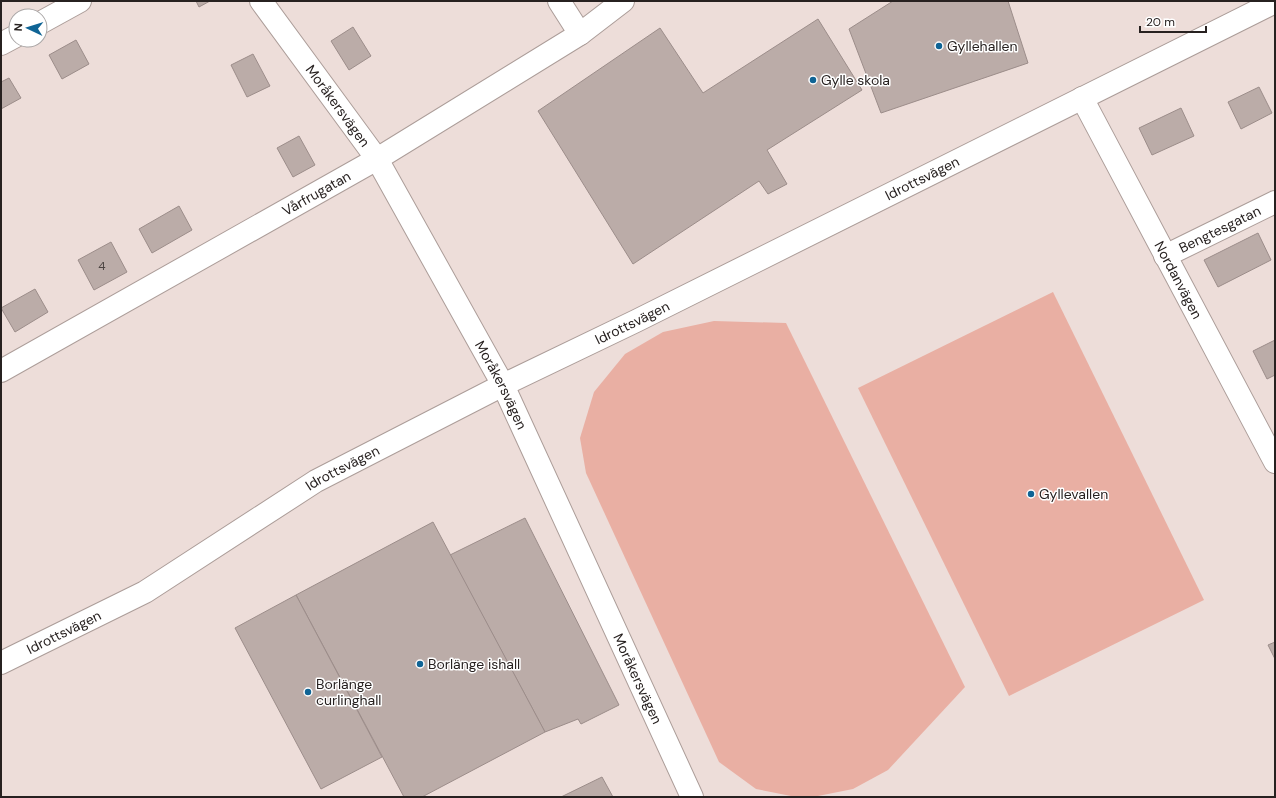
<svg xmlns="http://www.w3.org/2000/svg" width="1276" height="798" font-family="'DM Sans',sans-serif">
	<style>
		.green { fill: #e9afa3 }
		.building { fill: #bbaca8; stroke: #9c8d8a }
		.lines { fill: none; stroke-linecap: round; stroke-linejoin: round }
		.minor-casing { stroke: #ac9d99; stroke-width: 24 }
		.minor { stroke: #fff; stroke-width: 22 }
		.poi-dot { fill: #0f6495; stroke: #fff; stroke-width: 1.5 }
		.labels { text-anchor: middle; stroke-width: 3; stroke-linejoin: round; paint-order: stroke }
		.number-label { font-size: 12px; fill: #4c4442 }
		.poi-label { font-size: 14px; fill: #272120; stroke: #fff; text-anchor: start }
		.street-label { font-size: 14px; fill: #272120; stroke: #fff }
	</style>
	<rect width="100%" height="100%" fill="#edddd9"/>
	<!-- green -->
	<g class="green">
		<polygon points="1053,292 1204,600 1009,696 858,388"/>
		<polygon points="714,321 786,323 965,687 888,770 853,789 813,797 796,797 756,789 719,762 586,473 580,438 594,392 625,354 663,332"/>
	</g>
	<!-- building -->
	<g class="building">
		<polygon points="196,1 210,1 199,7"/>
		<polygon points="893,1 1008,1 1028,63 881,113 849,29"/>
		<polygon points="818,19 862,90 767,150 787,184 768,194 759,181 633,264 538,111 660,28 703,93"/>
		<polygon points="353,27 371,56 349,70 331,41"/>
		<polygon points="76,40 89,64 62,79 49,55"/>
		<polygon points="253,54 270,86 247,97 231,65"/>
		<polygon points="9,78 21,98 1,109 1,82"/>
		<polygon points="1259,87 1272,113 1241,129 1228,102"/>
		<polygon points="1181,108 1194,136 1152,155 1139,128"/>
		<polygon points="299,136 315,165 293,177 277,148"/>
		<polygon points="179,206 192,230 152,253 139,229"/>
		<polygon points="1258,233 1271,260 1218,287 1204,260"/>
		<polygon points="111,242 127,272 94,290 78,260"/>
		<polygon points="35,289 48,312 15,332 1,308"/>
		<polygon points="1275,340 1275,375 1267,379 1253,351"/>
		<polygon points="525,518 619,705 581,724 578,719 545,732 450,555"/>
		<polygon points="433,522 545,732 422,797 404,797 296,595"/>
		<polygon points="296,595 382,757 321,789 235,628"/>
		<polygon points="1275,642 1275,659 1268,645"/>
		<polygon points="602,777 613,797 561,797"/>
	</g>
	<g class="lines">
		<!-- minor casing -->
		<g class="minor-casing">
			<g id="minor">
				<path id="s1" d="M261 1 377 159 503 385 692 797"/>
				<polyline points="559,1 580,34"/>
				<polyline points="40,23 80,1"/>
				<polyline points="1,44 16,36"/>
				<path id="s2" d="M1082 98 1275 462"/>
				<path id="s3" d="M1165 256 1275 202"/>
				<path id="s4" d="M1 371 377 159 580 34 623 1"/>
				<path id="s5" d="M1 663 145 592 316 481 503 385 636 321 1275 2"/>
			</g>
		</g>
		<!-- minor -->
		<use href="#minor" class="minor"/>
	</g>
	<!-- markers -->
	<g class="poi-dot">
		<circle cx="939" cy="46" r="4"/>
		<circle cx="813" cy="80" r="4"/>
		<circle cx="1031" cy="494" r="4"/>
		<circle cx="420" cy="664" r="4"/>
		<circle cx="308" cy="692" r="4"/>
	</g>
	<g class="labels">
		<!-- number labels -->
		<g class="number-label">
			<text x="102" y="270">4</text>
		</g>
		<!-- poi labels -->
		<g class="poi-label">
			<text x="947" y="51">Gyllehallen</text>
			<text x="821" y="85">Gylle skola</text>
			<text x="1039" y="499">Gyllevallen</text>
			<text x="428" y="669">Borlänge ishall</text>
			<text x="316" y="689">Borlänge<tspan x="316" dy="16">curlinghall</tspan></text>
		</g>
		<!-- street labels -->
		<g class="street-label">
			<text dy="5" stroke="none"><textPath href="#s1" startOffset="130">Moråkersvägen</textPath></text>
			<text dy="5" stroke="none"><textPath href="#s5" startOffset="1042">Idrottsvägen</textPath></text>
			<text dy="5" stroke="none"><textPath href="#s4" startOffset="362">Vårfrugatan</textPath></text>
			<text dy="5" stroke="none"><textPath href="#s3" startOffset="61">Bengtesgatan</textPath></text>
			<text dy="5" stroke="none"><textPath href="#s2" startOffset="206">Nordanvägen</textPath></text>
			<text dy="5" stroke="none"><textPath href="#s5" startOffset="718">Idrottsvägen</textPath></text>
			<text dy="5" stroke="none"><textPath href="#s1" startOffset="454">Moråkersvägen</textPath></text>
			<text dy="5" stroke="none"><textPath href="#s5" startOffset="394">Idrottsvägen</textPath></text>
			<text dy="5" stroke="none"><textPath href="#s5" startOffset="70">Idrottsvägen</textPath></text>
			<text dy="5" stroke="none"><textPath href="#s1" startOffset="778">Moråkersvägen</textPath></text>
		</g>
	</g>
	<!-- border -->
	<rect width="1276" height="798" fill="none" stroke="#272120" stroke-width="4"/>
	<!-- north arrow -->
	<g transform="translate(28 28) rotate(274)"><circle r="19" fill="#ffffff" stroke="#a9a6a6"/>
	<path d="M0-3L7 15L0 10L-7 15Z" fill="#0f6495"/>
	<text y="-6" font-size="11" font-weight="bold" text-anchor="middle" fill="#272120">N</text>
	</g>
	<!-- scale -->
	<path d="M1140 26v6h66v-6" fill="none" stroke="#272120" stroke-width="2"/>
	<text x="1146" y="26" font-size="12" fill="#272120" stroke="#ffffff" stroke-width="3" paint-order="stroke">20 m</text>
</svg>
